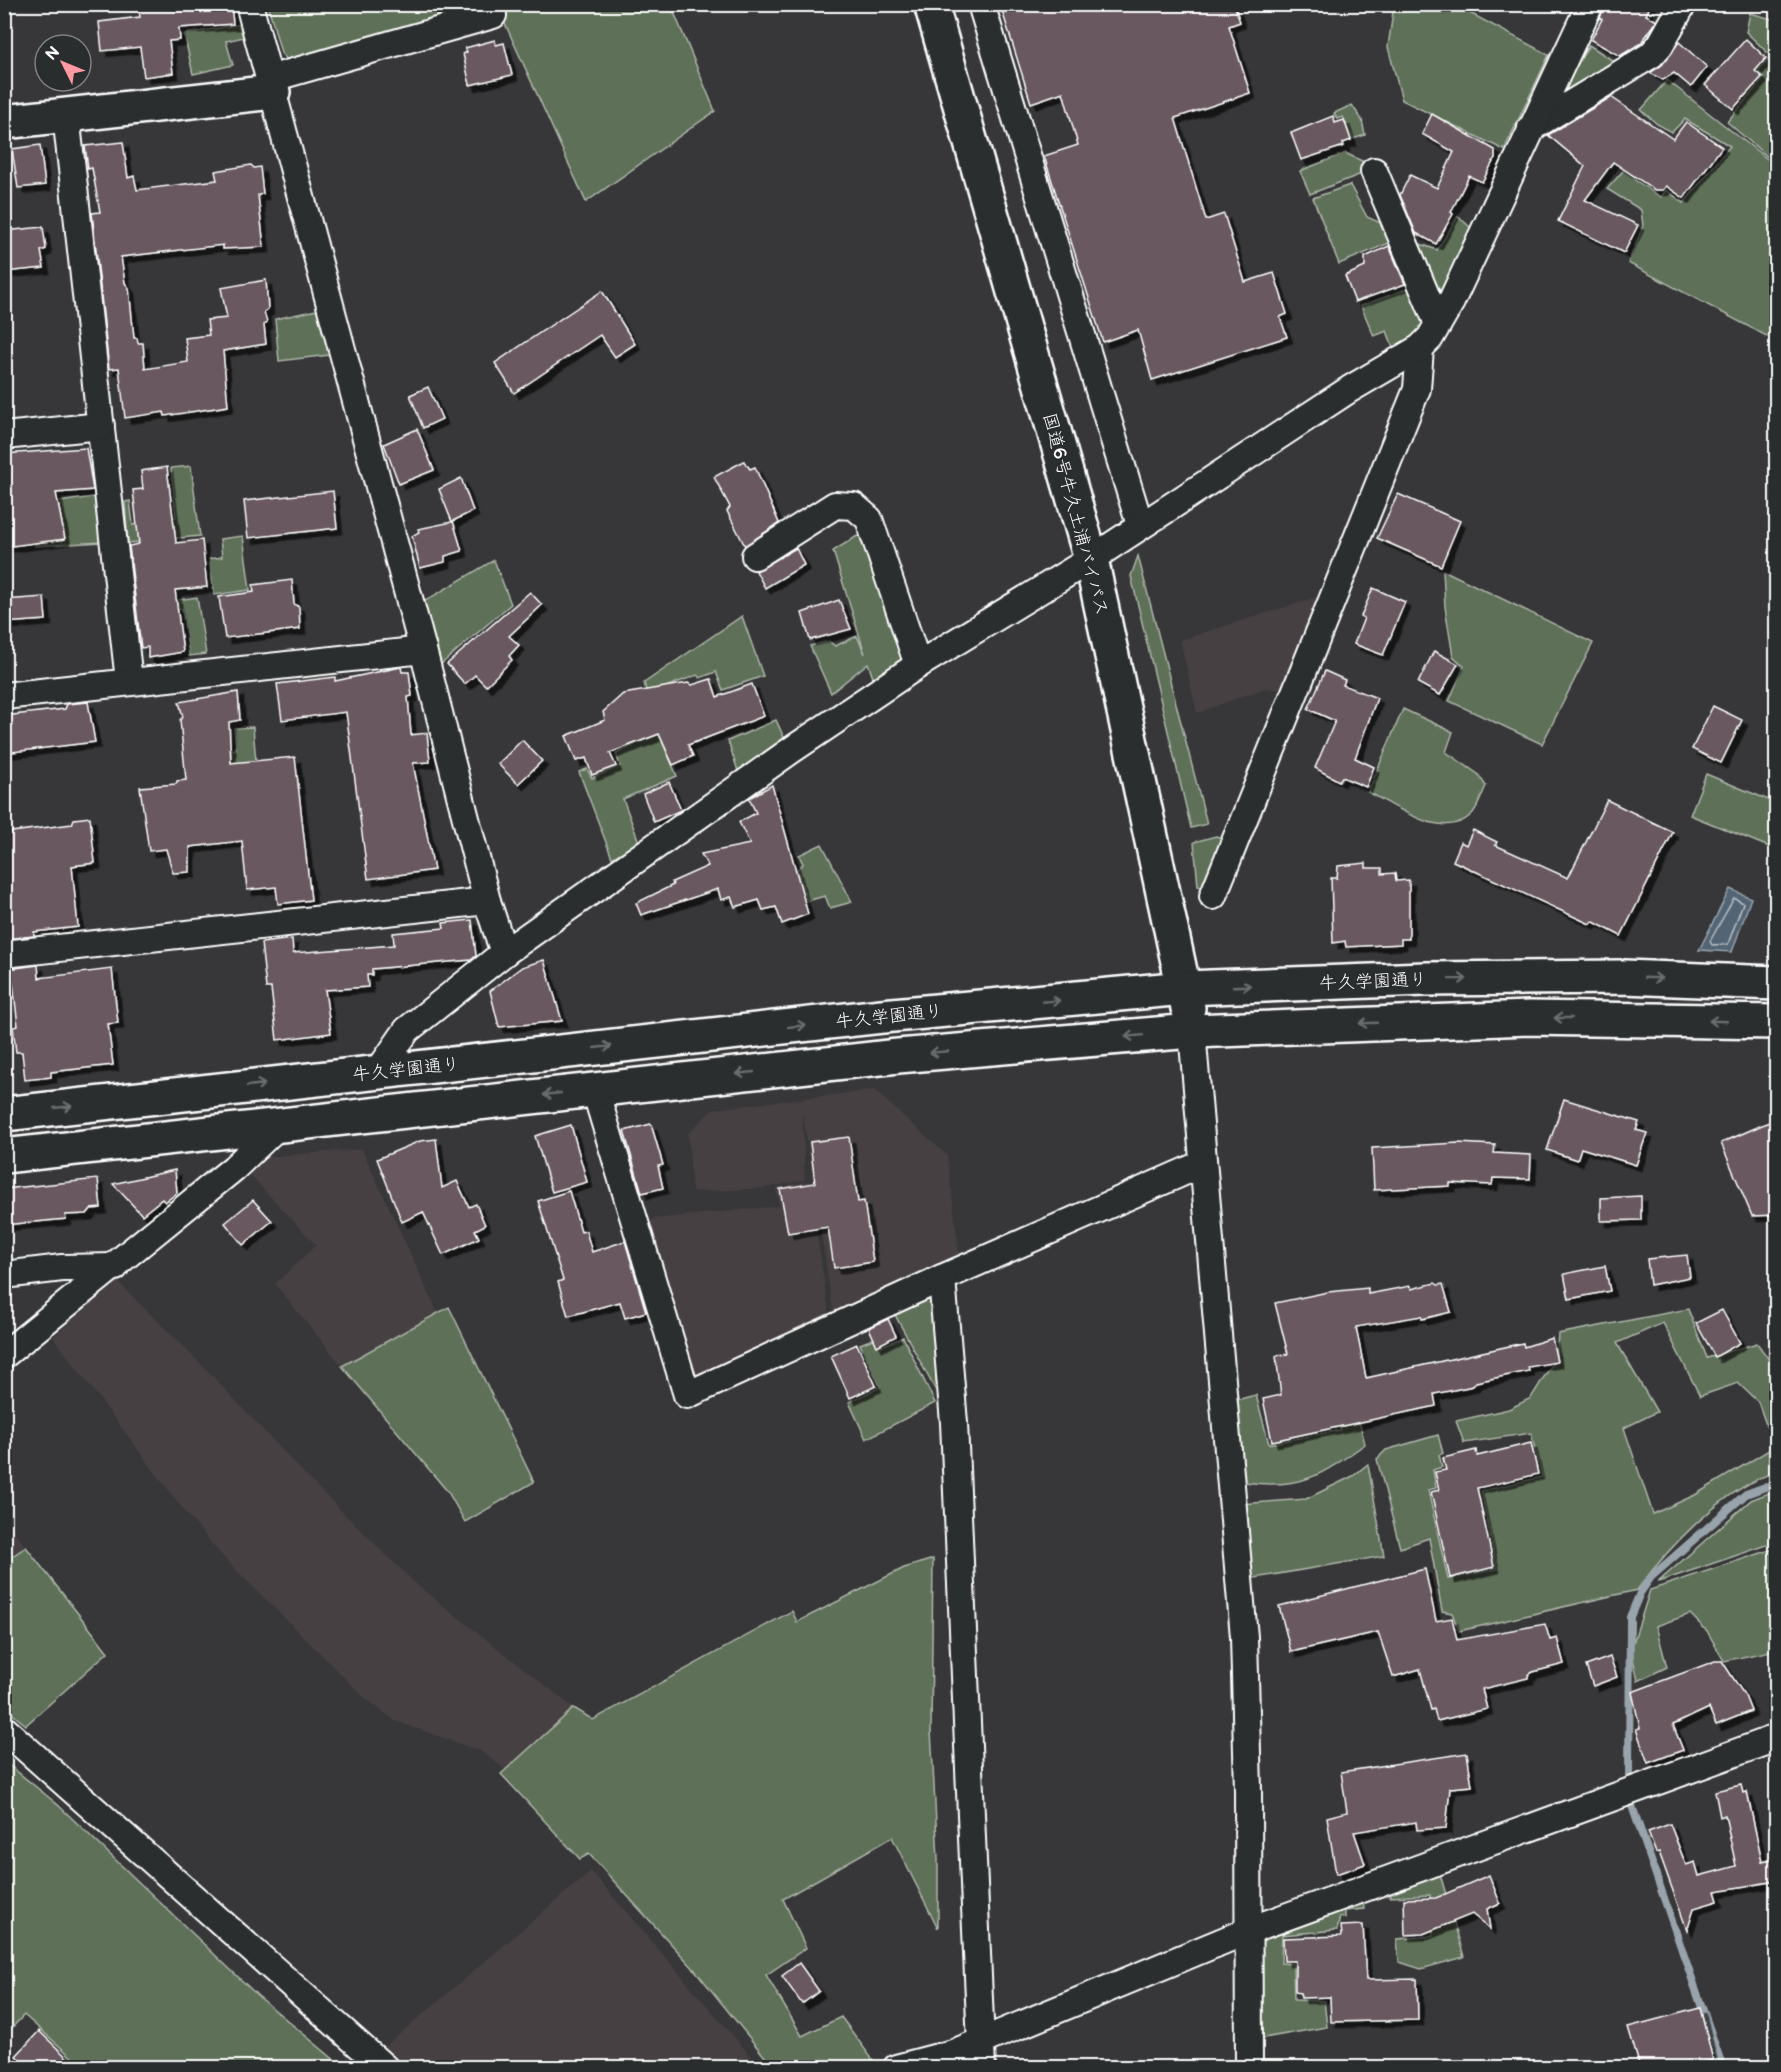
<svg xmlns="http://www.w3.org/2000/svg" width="1781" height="2072" font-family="'Balsamiq Sans','Klee One',sans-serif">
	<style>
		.built { fill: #464043 }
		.green { fill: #5e6f58; stroke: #aeb7ac; stroke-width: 1.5; fill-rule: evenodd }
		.water { fill: #536575; stroke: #98a3ac; stroke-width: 1.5 }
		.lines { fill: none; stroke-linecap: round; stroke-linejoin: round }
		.shore { stroke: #bac1c8; stroke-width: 1.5 }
		.stream { stroke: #98a3ac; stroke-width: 8 }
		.building { fill: #69585e; stroke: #fff; stroke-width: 1.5; filter: url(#shadow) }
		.street-casing { stroke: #fff; stroke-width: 30 }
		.secondary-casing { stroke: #fff; stroke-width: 38 }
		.highway-casing { stroke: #fff; stroke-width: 38 }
		.street { stroke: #2a2d2e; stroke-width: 26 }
		.secondary { stroke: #2a2d2e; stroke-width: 33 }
		.highway { stroke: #2a2d2e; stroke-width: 33 }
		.oneway { stroke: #6a6c6d }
		.labels { text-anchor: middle; stroke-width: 4.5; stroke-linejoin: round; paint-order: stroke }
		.street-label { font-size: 18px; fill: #fff; stroke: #2a2d2e }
	</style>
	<defs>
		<filter id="shadow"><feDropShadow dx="5.5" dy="5.5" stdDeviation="0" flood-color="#0009"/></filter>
	</defs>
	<rect width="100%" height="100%" fill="#373638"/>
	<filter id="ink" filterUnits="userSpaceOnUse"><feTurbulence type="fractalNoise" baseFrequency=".0167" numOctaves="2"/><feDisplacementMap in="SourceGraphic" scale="12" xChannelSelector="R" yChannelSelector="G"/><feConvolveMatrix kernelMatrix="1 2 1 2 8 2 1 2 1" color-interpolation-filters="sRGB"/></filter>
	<g filter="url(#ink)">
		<!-- built -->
		<g class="built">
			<polygon points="1317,597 1281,690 1265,688 1197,713 1180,640"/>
			<polygon points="874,1090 947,1155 960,1259 833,1311 802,1108 805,1180 765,1188 692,1192 688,1134 713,1109"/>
			<polygon points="362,1149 438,1313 342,1366 275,1284 316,1245 247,1172 265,1157"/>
			<polygon points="809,1181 829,1314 698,1381 686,1376 645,1232 653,1219 779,1206 776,1188"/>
			<polygon points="117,1281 204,1367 316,1486 417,1585 574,1708 506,1770 480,1751 395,1721 364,1697 223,1557 185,1512 53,1337"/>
			<polygon points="4,1518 26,1547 5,1561 4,1561"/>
			<polygon points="591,1871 760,2067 405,2067 383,2048"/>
		</g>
		<!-- green -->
		<g class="green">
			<polygon points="1453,4 1549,55 1504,150 1402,100 1388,47 1394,5"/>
			<polygon points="268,5 671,5 715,111 586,202 497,6 289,62 281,53"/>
			<polygon points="1750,13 1776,20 1776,164 1727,122 1764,78 1758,71 1771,56 1746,32"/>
			<polygon points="242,24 244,37 226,41 233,65 193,74 184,34"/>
			<polygon points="1589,45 1618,64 1554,103"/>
			<polygon points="1667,80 1776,166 1776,341 1628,263 1643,226 1641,210 1607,189 1638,154 1646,163 1635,180 1661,197 1666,190 1684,203 1730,146 1685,119 1672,132 1657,124 1641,110"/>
			<polygon points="1352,105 1362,120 1365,135 1353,139 1343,117 1337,119 1334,113"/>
			<polygon points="1345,153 1362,161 1364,173 1310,194 1300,171"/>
			<polygon points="1350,185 1367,217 1385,225 1394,241 1339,264 1313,198"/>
			<polygon points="1458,216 1472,229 1438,298 1415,242 1437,250"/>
			<polygon points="1414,286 1432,322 1419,337 1393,347 1387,331 1374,336 1361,306"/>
			<polygon points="317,310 329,355 279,361 275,319"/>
			<polygon points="191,466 200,536 128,543 125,502 130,501 133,525 176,517 171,468"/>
			<polygon points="99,496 102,542 35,546 32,506"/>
			<polygon points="867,530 905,645 903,666 875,684 868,663 831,693 810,646 829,641 835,646 857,636 865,654 833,551"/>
			<polygon points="243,536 250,590 214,595 209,559 222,557 220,539"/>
			<polygon points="1138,556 1207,824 1191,828 1131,576"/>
			<polygon points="494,560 511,604 439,666 423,602"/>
			<polygon points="1443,570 1593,643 1542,744 1449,701 1464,666 1453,656 1445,607"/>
			<polygon points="197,597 206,654 189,656 182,609 179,609 177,600"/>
			<polygon points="742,616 763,676 723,690 716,672 700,678 697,675 647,694 644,683"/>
			<polygon points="646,704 677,776 623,799 639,842 612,858 579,772 587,769 592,778 620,766 616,754 646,739 636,711"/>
			<path d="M1403 709 1453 732 1446 752 1478 774 1486 786C1482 794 1478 809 1471 815 1442 842 1396 806 1368 792Z"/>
			<polygon points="776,720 787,744 738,771 728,741"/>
			<polygon points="253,727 262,833 229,766 228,750 236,749 234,728"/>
			<polygon points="1706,774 1776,803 1776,831 1769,847 1690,815"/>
			<polygon points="1216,836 1223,839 1204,887 1198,886 1194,842"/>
			<polygon points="822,844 852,902 830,908 825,896 807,901 797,869 803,864 799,855"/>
			<polygon points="923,1298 935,1302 936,1391 893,1311"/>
			<polygon points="449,1307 534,1482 465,1522 448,1492 342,1366"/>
			<path d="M1688 1309 1707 1358 1757 1343 1776 1369V1472C1725 1487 1668 1548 1637 1590L1459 1631 1452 1613 1442 1611 1429 1538 1400 1548 1377 1459 1386 1450 1438 1435 1443 1453 1439 1455 1442 1467 1433 1470 1436 1488 1428 1490 1448 1579 1497 1569 1481 1491 1542 1477 1531 1433 1464 1443 1456 1421 1509 1409 1531 1398 1556 1358 1558 1334ZM1663 1323 1700 1396 1738 1383 1758 1402 1774 1447 1695 1495 1653 1514 1624 1428 1657 1412 1617 1343Z"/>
			<polygon points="878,1337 882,1346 903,1337 935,1403 866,1439 849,1402 880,1387 860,1344"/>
			<path d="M1349 1380 1365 1444C1321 1476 1300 1490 1244 1482L1232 1401 1256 1395 1269 1444 1340 1430 1331 1383Z"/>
			<polygon points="1368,1464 1384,1556 1249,1579 1241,1504 1306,1499 1353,1476"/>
			<polygon points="1776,1490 1776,1542 1658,1582 1751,1500"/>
			<polygon points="26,1547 108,1652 26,1725 4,1707 5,1561"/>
			<polygon points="1776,1548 1776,1650 1724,1661 1707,1631 1690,1614 1656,1626 1667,1667 1638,1681 1631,1649 1650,1590"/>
			<polygon points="933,1559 931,1730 938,1859 938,1928 892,1837 783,1899 806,1948 766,1975 802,2036 841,2017 873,2060 847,2067 773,2067 695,1970 589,1854 580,1859 501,1774 574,1708 593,1720 792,1611 797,1622 904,1568"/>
			<polygon points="4,1761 57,1804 258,1996 343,2067 83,2067 24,2015 5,2035"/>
			<polygon points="1440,1874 1464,1957 1421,1969 1399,1962 1397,1939 1433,1936 1430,1895 1390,1897 1392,1891"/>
			<polygon points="1363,1900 1364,1909 1345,1911 1345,1918 1340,1917 1337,1930 1282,1935 1281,1963 1293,1964 1294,2000 1324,2001 1327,2027 1258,2039 1258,1935"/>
		</g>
		<!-- water -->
		<polygon class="water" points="1730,889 1751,898 1732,952 1699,950"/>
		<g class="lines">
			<!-- shore -->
			<polygon class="shore" points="1734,898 1743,903 1728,944 1712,945 1710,941"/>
			<!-- stream -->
			<g class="stream">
				<polyline points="1629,1777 1630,1617 1640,1593 1651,1577 1746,1494 1776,1483"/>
				<polyline points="1631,1803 1723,2068"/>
			</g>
		</g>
		<!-- building -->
		<g class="building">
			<polygon points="138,4 231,4 233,24 179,28 180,40 169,41 173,73 144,77 140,47 102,51 99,22 140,17"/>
			<polygon points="1000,4 1234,4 1240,22 1229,26 1250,93 1175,118 1206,220 1224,214 1245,282 1274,273 1287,314 1280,317 1287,337 1152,380 1138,330 1103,342 1044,156 1078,145 1063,92 1031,103"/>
			<polygon points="1605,4 1651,4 1646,15 1657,21 1641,43 1620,56 1591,40 1602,19 1600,18"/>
			<polygon points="1746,39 1766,58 1755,71 1762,77 1733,109 1705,85"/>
			<polygon points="495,40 496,45 504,43 512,75 470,85 463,54 467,52 465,48"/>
			<polygon points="1679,42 1707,67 1691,87 1674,73 1663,80 1650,73 1662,65"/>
			<polygon points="1611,97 1673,139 1686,122 1722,147 1684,198 1666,186 1663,190 1655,190 1613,162 1585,200 1638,225 1624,253 1558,221 1585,166 1548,135"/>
			<polygon points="1432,114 1495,150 1495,158 1482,182 1469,176 1451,212 1453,214 1436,244 1416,233 1400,195 1410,175 1437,188 1454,152 1422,134"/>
			<polygon points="1333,116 1335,123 1344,120 1351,140 1343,143 1344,146 1301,160 1291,133"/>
			<polygon points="123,142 128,178 134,176 137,190 217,180 215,171 251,165 254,168 260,167 263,194 258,195 264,247 223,249 223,245 121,257 125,283 129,288 134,338 137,338 138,343 143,343 145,369 188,362 185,338 209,335 207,320 227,318 221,288 266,280 268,309 264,312 267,322 264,325 266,344 223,351 228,406 165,416 164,412 125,418 119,368 109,369 92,213 100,212 92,168 88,169 85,146"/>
			<polygon points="40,145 45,185 18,188 12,149"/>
			<polygon points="43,227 46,249 41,251 44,268 4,272 4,231"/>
			<polygon points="1389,246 1405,284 1355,302 1345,276 1365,267 1365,257"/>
			<polygon points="602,291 635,344 615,357 600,335 514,393 495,363"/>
			<polygon points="428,387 442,419 423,428 410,395"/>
			<polygon points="417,429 434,470 399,484 384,444"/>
			<polygon points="86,448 93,490 56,493 65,539 4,547 4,454"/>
			<polygon points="744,461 750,469 755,467 779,523 745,546 727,511 730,507 714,477"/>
			<polygon points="167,467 176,543 202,540 207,587 175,590 183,652 148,658 148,647 141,648 129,546 139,544 133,490 143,489 141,471"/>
			<polygon points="461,478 473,511 453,521 462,551 445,556 445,562 420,568 412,536 419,532 418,529 452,522 439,489"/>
			<polygon points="333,491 337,528 248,538 244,501"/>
			<polygon points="1398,494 1460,521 1441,566 1377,538"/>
			<polygon points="796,548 804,565 765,588 756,571"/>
			<polygon points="292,580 294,604 299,607 300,629 225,638 219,597 254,592 253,585"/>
			<polygon points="1373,588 1405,602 1383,655 1354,644 1364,618 1361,616"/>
			<polygon points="530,592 542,605 509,636 519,645 509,656 512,660 486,686 475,675 465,684 447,664"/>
			<polygon points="44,597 46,620 4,623 4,600"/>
			<polygon points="839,600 851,629 810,640 802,613"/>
			<polygon points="1434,651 1458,664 1440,695 1418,683"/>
			<polygon points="401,667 402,672 409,672 412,696 408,697 411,735 427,733 430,762 413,763 434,870 368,879 346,712 282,720 277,684 335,677 335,681"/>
			<polygon points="1325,671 1345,680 1343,685 1377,698 1355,758 1374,767 1366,787 1342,777 1339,781 1315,768 1335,721 1308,709"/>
			<polygon points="711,679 717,697 752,684 764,716 688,745 693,756 673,765 659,734 610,753 616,766 592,775 586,758 576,761 566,736 605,720 603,712 623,694 688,683 692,685"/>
			<polygon points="238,692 240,720 229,722 231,763 295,757 311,900 278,904 276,887 247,890 242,841 190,847 190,872 173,873 166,849 149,851 140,787 176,784 177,781 186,780 180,720 183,717 179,702"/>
			<polygon points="88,702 95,742 4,753 4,716 65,709 67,704"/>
			<polygon points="1713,706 1742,720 1721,763 1692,749"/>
			<polygon points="522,740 542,761 518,784 498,764"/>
			<polygon points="669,782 681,810 654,822 643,794"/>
			<polygon points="772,785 808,914 782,924 776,907 763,910 759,900 735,907 731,897 721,900 718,889 641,915 636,903 673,885 672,882 708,866 701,854 750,844 739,822 756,813 749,798"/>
			<polygon points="1607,800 1673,832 1621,936 1592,921 1590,924 1453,861 1461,842 1466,845 1473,830 1497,842 1495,845 1568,878"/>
			<polygon points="90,817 95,863 72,866 78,927 34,932 34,936 4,939 4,833 72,824 74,819"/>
			<polygon points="1366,863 1366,868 1382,868 1382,874 1395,873 1396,881 1409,880 1409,939 1401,939 1401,944 1346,947 1345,941 1333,943 1331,878 1337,878 1338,866"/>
			<polygon points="472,920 476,956 471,960 372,969 372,975 367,975 368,987 325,990 331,1033 277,1040 271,988 266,988 261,943 292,939 293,953 394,945 393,933 444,928 443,923"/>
			<polygon points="544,960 562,1021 499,1027 490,991 522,967"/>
			<polygon points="38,965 39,978 112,969 118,1023 108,1024 113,1065 51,1072 51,1077 25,1080 22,1052 16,1052 13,1027 18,1026 13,983 10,984 8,969"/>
			<polygon points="1564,1099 1639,1122 1636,1130 1647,1133 1636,1165 1581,1148 1577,1160 1547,1150"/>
			<polygon points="1776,1119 1776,1215 1752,1216 1721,1143"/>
			<polygon points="651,1124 663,1165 658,1166 663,1188 642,1193 624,1131"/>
			<polygon points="571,1125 587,1182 552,1192 535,1136"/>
			<polygon points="849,1137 858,1202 864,1201 873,1262 834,1268 828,1227 788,1233 780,1189 815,1183 810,1142"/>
			<polygon points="436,1139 442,1188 457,1181 469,1207 476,1204 485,1225 475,1230 479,1238 443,1255 423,1212 402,1222 377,1159 420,1141"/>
			<polygon points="1458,1143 1495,1145 1494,1153 1531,1155 1530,1179 1493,1178 1492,1185 1450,1183 1450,1186 1374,1190 1372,1148"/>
			<polygon points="175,1170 177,1193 165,1202 162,1199 142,1215 113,1184"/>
			<polygon points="98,1179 101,1208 91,1209 87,1214 65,1215 66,1219 4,1225 4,1189"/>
			<polygon points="569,1191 581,1232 586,1231 592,1252 625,1241 646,1312 625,1318 620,1302 568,1316 558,1282 563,1280 538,1201"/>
			<polygon points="1641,1196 1641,1220 1601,1221 1601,1198"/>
			<polygon points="253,1200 272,1221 243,1245 225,1223"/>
			<polygon points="1687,1255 1690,1277 1650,1285 1647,1259"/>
			<polygon points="1605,1266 1610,1291 1569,1299 1564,1274"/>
			<polygon points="1435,1283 1438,1285 1443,1284 1451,1312 1422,1319 1421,1316 1356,1327 1366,1378 1523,1343 1524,1347 1552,1338 1557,1362 1528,1367 1529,1371 1476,1382 1473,1386 1434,1394 1436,1406 1272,1441 1263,1399 1281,1395 1276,1356 1288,1354 1275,1303 1328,1292 1368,1288 1368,1294 1410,1286 1411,1289"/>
			<polygon points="1722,1310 1740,1343 1715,1357 1696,1323"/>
			<polygon points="888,1319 896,1336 877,1346 869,1328"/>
			<polygon points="857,1344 876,1386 850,1398 831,1356"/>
			<polygon points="1531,1443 1538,1474 1477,1488 1494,1567 1450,1578 1431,1492 1439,1490 1435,1472 1446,1470 1443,1458 1476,1450 1477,1456"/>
			<polygon points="1425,1569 1436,1621 1452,1618 1457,1640 1545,1624 1550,1640 1557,1638 1564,1664 1533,1672 1528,1675 1528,1678 1482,1689 1487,1709 1437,1721 1434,1709 1431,1710 1420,1669 1393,1677 1378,1632 1291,1652 1279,1606"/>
			<polygon points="1610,1657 1617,1677 1593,1686 1586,1666"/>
			<polygon points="1715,1661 1722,1661 1745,1696 1751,1711 1716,1725 1709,1708 1673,1725 1683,1750 1648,1763 1636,1729 1640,1728 1632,1692"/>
			<polygon points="1467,1753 1472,1786 1450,1788 1446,1828 1417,1830 1416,1822 1354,1832 1365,1864 1336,1874 1327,1817 1347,1812 1341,1772"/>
			<polygon points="1741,1785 1743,1793 1747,1792 1762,1861 1776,1858 1776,1881 1715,1891 1718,1901 1694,1908 1687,1930 1659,1852 1656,1853 1648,1832 1670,1824 1686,1865 1695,1862 1699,1876 1736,1866 1725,1815 1720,1817 1715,1791"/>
			<polygon points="1489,1875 1500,1903 1487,1909 1490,1929 1472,1914 1423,1934 1405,1935 1404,1899 1436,1898"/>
			<polygon points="1363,1925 1366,1980 1417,1979 1418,2020 1331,2022 1330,1997 1301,1998 1300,1993 1295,1992 1295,1961 1284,1961 1283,1938 1342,1936 1341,1926"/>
			<polygon points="799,1963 819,1991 802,2004 782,1976"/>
			<polygon points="1700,2008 1713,2060 1690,2067 1640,2067 1628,2027"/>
			<polygon points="39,2031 77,2067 28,2067 16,2056"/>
		</g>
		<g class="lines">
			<!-- street casing -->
			<g class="street-casing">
				<g id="street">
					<polyline points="249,4 423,650 487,901 504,953"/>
					<polyline points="981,4 1140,525"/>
					<polyline points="269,79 493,15"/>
					<polyline points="66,115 129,681"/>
					<polyline points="1531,128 1651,55 1660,45 1683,4"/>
					<polyline points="1374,171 1438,324"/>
					<polyline points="4,436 101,426"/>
					<polyline points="755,556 835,505 854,506 869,519 918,665"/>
					<polyline points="4,696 423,650"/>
					<polyline points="1213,896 1417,389 1420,348"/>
					<polyline points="4,954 487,901"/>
					<polyline points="1192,1031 1244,1637 1248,1790 1249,2068"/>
					<polyline points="378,1072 407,1030 504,953 793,749 918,665 1091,559 1350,389 1420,348 1430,338 1451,302 1590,4"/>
					<polyline points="595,1090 687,1395 942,1278 1202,1164"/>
					<polyline points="4,1275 62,1268 115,1267"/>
					<polyline points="942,1278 954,1423 982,2068"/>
					<polyline points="4,1355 234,1168 280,1124"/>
					<polyline points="4,1729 385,2068"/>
					<polyline points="896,2068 953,2053 1247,1931 1776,1738"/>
				</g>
			</g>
			<!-- secondary casing -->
			<g class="secondary-casing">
				<polyline id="secondary" points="4,122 273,92"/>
			</g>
			<!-- highway casing -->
			<g class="highway-casing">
				<g id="highway">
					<polyline points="931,4 1091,559 1188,1008"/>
					<polyline points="4,1114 882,1016 1184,988 1425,979 1624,977 1776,983"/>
					<polyline points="4,1156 898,1056 1192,1031 1529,1018 1776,1022"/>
				</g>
			</g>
			<!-- street -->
			<use href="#street" class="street"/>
			<!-- secondary -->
			<use href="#secondary" class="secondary"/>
			<!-- highway -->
			<use href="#highway" class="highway"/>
		</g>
		<!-- one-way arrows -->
		<defs><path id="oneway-shaft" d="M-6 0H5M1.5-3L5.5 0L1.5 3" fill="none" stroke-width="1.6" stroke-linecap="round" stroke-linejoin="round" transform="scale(1.5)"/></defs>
		<g class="oneway">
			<use href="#oneway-shaft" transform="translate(1653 978) rotate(2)"/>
			<use href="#oneway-shaft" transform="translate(1458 979) rotate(-1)"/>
			<use href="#oneway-shaft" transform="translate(1242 986) rotate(-2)"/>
			<use href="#oneway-shaft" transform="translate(1051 1001) rotate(-5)"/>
			<use href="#oneway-shaft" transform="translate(1563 1018) rotate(-180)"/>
			<use href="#oneway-shaft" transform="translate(1718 1021) rotate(-178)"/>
			<use href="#oneway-shaft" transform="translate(1368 1023) rotate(178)"/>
			<use href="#oneway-shaft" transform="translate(797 1026) rotate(-6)"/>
			<use href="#oneway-shaft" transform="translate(1134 1036) rotate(175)"/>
			<use href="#oneway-shaft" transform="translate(603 1047) rotate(-6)"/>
			<use href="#oneway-shaft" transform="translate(939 1052) rotate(175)"/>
			<use href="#oneway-shaft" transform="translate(745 1073) rotate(174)"/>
			<use href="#oneway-shaft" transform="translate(256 1085) rotate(-6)"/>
			<use href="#oneway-shaft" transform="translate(552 1094) rotate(174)"/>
			<use href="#oneway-shaft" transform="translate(63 1107) rotate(-6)"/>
		</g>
	</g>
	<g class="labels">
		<!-- street labels -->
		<g class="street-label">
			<text transform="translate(1076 514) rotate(75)" y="6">国道6号牛久土浦バイパス</text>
			<text transform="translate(1373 981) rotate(-2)" y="6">牛久学園通り</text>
			<text transform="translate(889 1016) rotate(-6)" y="6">牛久学園通り</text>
			<text transform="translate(406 1069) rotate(-6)" y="6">牛久学園通り</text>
		</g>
	</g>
	<!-- margin -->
	<rect width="1781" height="2072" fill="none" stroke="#2a2d2e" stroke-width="24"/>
	<rect x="12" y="12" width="1757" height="2048" fill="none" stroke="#fff" stroke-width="2" filter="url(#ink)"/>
	<!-- north arrow -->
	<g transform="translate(63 63) rotate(313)"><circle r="28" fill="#2a2d2e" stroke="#7f8182" stroke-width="1.5"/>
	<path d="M0-4.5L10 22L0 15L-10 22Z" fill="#ff9aa2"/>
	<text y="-9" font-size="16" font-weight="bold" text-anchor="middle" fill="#ffffff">N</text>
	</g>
</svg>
